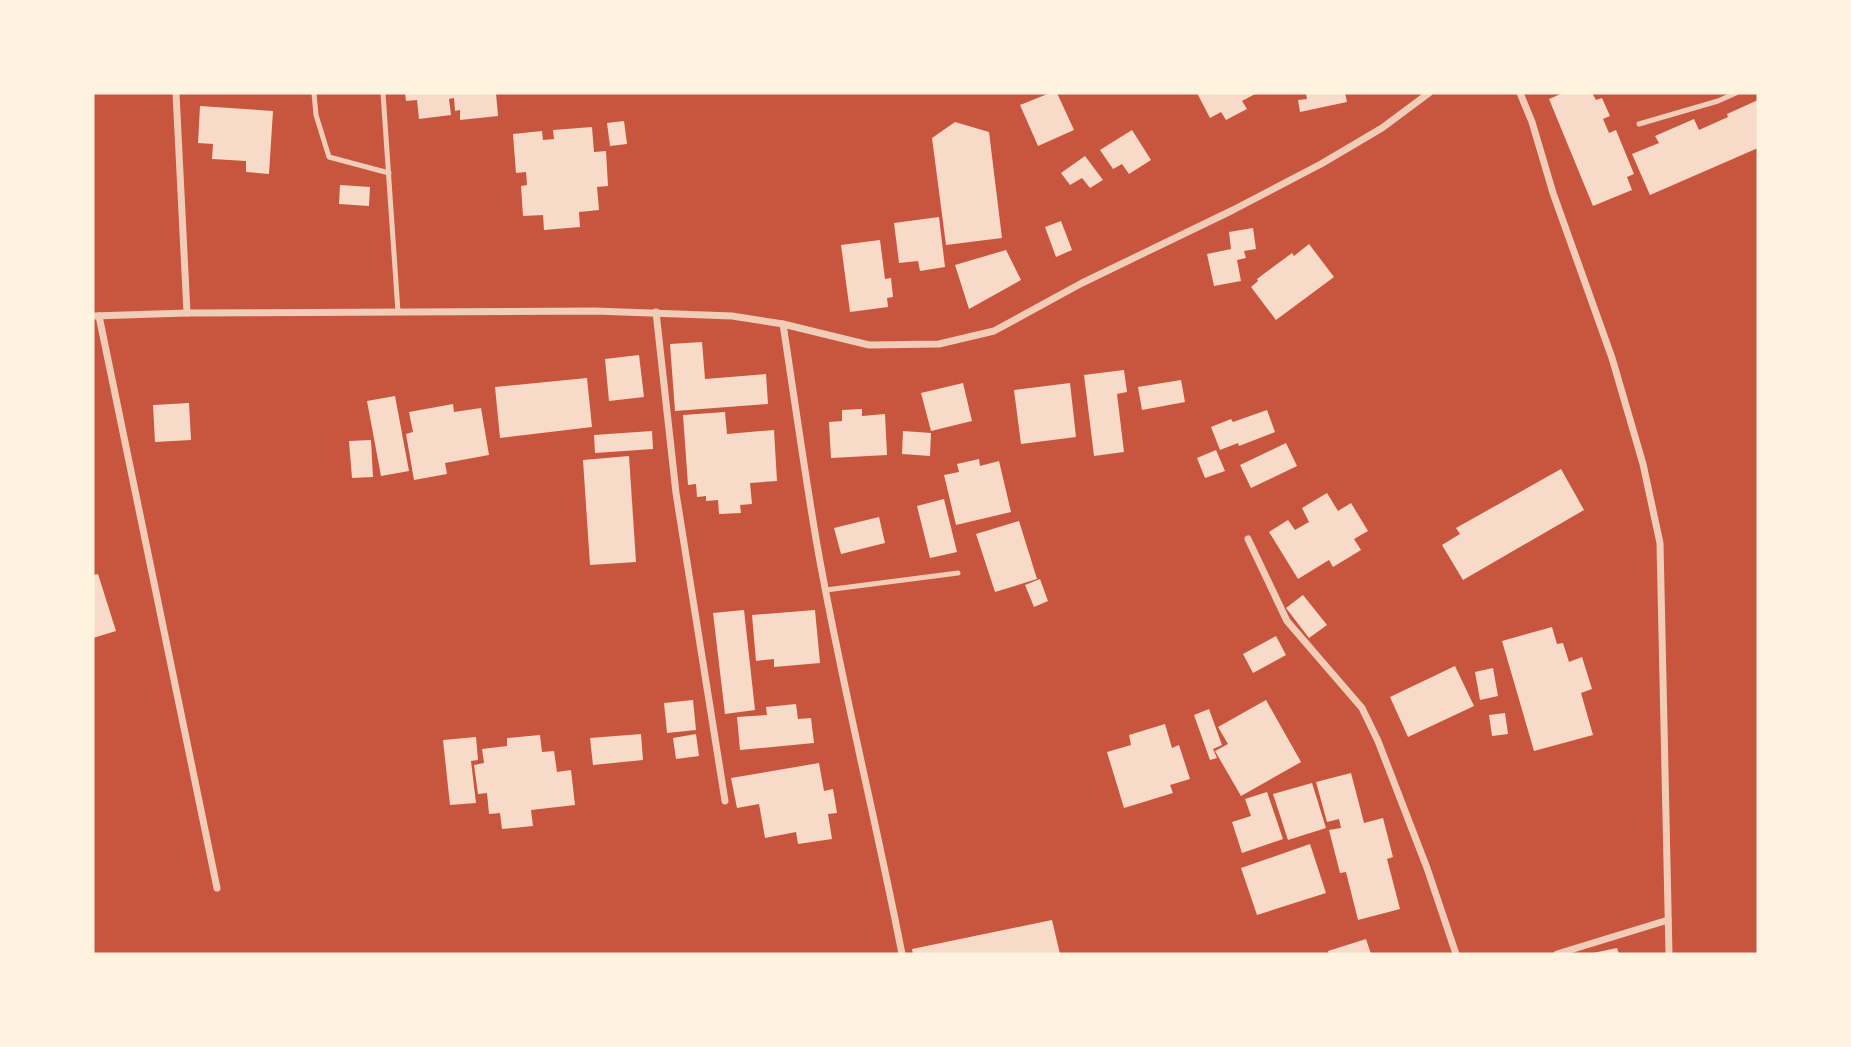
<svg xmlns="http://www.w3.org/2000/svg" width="1851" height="1047" font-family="Signika,sans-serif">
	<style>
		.building { fill: #f7dbc8 }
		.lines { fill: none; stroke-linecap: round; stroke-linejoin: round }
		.service { stroke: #f1ccb7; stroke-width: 5 }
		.minor { stroke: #f1ccb7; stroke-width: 7 }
	</style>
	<rect width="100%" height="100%" fill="#c8553d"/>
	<!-- building -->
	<g class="building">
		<polygon points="405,93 496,93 498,116 460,120 460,110 455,111 454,98 449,99 451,115 419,119 417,100 406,101"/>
		<polygon points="1050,93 1057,93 1074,130 1038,146 1020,105"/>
		<polygon points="1197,93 1257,93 1242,101 1247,109 1226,120 1221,112 1210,118"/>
		<polygon points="1306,93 1345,93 1347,102 1300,112 1298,100 1307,99"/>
		<polygon points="1563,93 1592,93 1596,100 1602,98 1610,116 1603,119 1609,133 1616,130 1634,174 1627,177 1632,190 1593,206 1549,99"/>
		<polygon points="1758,100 1758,148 1650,195 1632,154 1659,143 1655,136 1694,119 1699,130 1728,117 1727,114"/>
		<polygon points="200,106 273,111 269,174 246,172 246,161 212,159 213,144 198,143"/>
		<polygon points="624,121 627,144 610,146 607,123"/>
		<polygon points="955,122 989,132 1002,238 946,245 932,138"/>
		<polygon points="592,127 594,152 606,151 608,186 597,187 599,210 579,212 580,227 544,230 543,215 523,216 521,186 527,185 526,172 516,173 513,134 542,131 543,140 554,139 553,130"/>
		<polygon points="1132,130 1151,160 1129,174 1122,164 1113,169 1100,150"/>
		<polygon points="1085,156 1103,180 1090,188 1082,178 1070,185 1061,173"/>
		<polygon points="340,185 370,187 369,206 339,204"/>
		<polygon points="939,217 945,267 920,271 918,261 899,263 894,223"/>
		<polygon points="1061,221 1072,250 1056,257 1045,227"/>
		<polygon points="1253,228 1256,249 1244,251 1246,258 1237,260 1241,281 1214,286 1207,254 1231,249 1229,232"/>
		<polygon points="880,240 885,279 891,278 893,297 887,298 888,307 850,312 841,245"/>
		<polygon points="1309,244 1334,277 1276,320 1251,287 1258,281 1257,279 1292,253 1294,256"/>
		<polygon points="1006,250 1021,280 969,309 955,265"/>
		<polygon points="702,342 705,379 766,374 768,404 675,411 670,344"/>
		<polygon points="639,355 644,397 609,401 605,359"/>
		<polygon points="1124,370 1127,392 1117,394 1124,452 1094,456 1084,375"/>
		<polygon points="587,378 592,427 500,438 495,387"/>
		<polygon points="1181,380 1185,402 1142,410 1138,387"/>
		<polygon points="963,383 972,421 931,431 921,393"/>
		<polygon points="1070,383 1076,437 1021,444 1014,390"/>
		<polygon points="395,396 409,471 381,476 367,401"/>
		<polygon points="189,403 191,440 155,442 153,405"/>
		<polygon points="453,404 454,412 481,408 489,455 445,463 447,474 414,480 406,434 413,432 409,412"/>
		<polygon points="862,409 862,416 885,414 887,455 831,458 829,422 842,421 842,410"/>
		<polygon points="1267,410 1275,432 1239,446 1238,443 1220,450 1211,427 1231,419 1233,422"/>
		<polygon points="725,412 727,434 774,430 777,481 750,483 752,504 740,505 741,513 719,514 718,500 706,501 706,496 697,497 696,484 688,485 683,415"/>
		<polygon points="652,431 653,449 595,453 594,435"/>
		<polygon points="903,431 931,433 930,456 902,454"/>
		<polygon points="371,440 373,477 352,478 349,441"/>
		<polygon points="1286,443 1297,466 1251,488 1240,465"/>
		<polygon points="1216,450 1225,471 1205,478 1197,458"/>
		<polygon points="629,456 636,562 590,565 583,460"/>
		<polygon points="979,459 980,466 999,461 1011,512 956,525 944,475 959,472 957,464"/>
		<polygon points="1561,469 1584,510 1463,580 1442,545 1460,534 1456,528"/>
		<polygon points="1327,493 1338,511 1351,503 1368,531 1354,539 1361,550 1333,567 1329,560 1298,579 1269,532 1288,520 1295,530 1309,522 1302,508"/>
		<polygon points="944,499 957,552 930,558 917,506"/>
		<polygon points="879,517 885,543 841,554 834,528"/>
		<polygon points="1019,521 1037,579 995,592 976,534"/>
		<polygon points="98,574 116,631 93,638 93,575"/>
		<polygon points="1040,579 1048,601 1034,607 1025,585"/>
		<polygon points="1303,595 1327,625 1309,638 1286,608"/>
		<polygon points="744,610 755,710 725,714 713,613"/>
		<polygon points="815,610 820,663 774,667 774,659 756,661 752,615"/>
		<polygon points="1552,627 1557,644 1563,643 1569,662 1582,657 1592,689 1581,693 1593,735 1534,751 1502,641"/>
		<polygon points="1276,636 1286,655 1253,673 1243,654"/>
		<polygon points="1455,666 1474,706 1408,737 1390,697"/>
		<polygon points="1493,668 1498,696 1480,700 1475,672"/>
		<polygon points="693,700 696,730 667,733 664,703"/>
		<polygon points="1266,700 1301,762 1241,796 1215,751 1228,744 1218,727"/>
		<polygon points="796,704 798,719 811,718 814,743 740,750 737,717 767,715 766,707"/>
		<polygon points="1209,709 1222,745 1213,749 1217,758 1210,760 1194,715"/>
		<polygon points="1505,713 1508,734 1492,736 1489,715"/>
		<polygon points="1165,724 1172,748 1179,745 1190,779 1170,785 1173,793 1124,808 1107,752 1131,745 1129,735"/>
		<polygon points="641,734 643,760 593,765 590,738"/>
		<polygon points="696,734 699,756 676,759 673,738"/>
		<polygon points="540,735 542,752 554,751 557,772 571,770 575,805 531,810 533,826 502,829 500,813 489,814 487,793 478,794 474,765 484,763 482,749 507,746 507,738"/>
		<polygon points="476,737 478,760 471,761 476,803 450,805 443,740"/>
		<polygon points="819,763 824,791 833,789 837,813 828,814 832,839 798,844 796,832 765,838 759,804 737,808 731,778"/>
		<polygon points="1351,773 1364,823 1383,818 1393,857 1387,859 1400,909 1358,920 1346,872 1340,873 1329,830 1341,828 1339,819 1327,822 1316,782"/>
		<polygon points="1312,783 1326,828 1288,840 1273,794"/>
		<polygon points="1267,792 1283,839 1242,853 1232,822 1251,816 1245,799"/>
		<polygon points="1310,844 1326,893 1257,915 1241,868"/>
		<polygon points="1052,920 1060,954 913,954 912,949"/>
		<polygon points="1366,939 1371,954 1329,954 1328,951"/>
		<polygon points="1617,948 1619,954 1593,954 1593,953"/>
	</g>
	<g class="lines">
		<!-- service -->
		<g class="service">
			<polyline points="314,93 316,115 329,157 389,173"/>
			<polyline points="383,93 398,312"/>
			<polyline points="1639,124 1718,101 1736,93"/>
			<polyline points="826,590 958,573"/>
		</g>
		<!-- minor -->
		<g class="minor">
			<polyline points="176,93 187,313"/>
			<polyline points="1520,93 1532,122 1553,193 1612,358 1643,464 1660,543 1669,954"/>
			<polyline points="656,312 676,493 725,801"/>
			<polyline points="93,316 187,313 595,311 732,316 783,324 869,345 939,344 994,331 1082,283 1233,210 1321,164 1382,128 1429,93"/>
			<polyline points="99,316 217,888"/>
			<path d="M783 324C794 396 804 468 816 539 840 678 875 815 902 954"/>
			<polyline points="1248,539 1287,621 1362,708 1378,741 1427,868 1456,954"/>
			<polyline points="1557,954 1668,920"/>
		</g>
	</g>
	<!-- border -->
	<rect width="1851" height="1047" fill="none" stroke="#fff3e0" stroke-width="189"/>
</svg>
